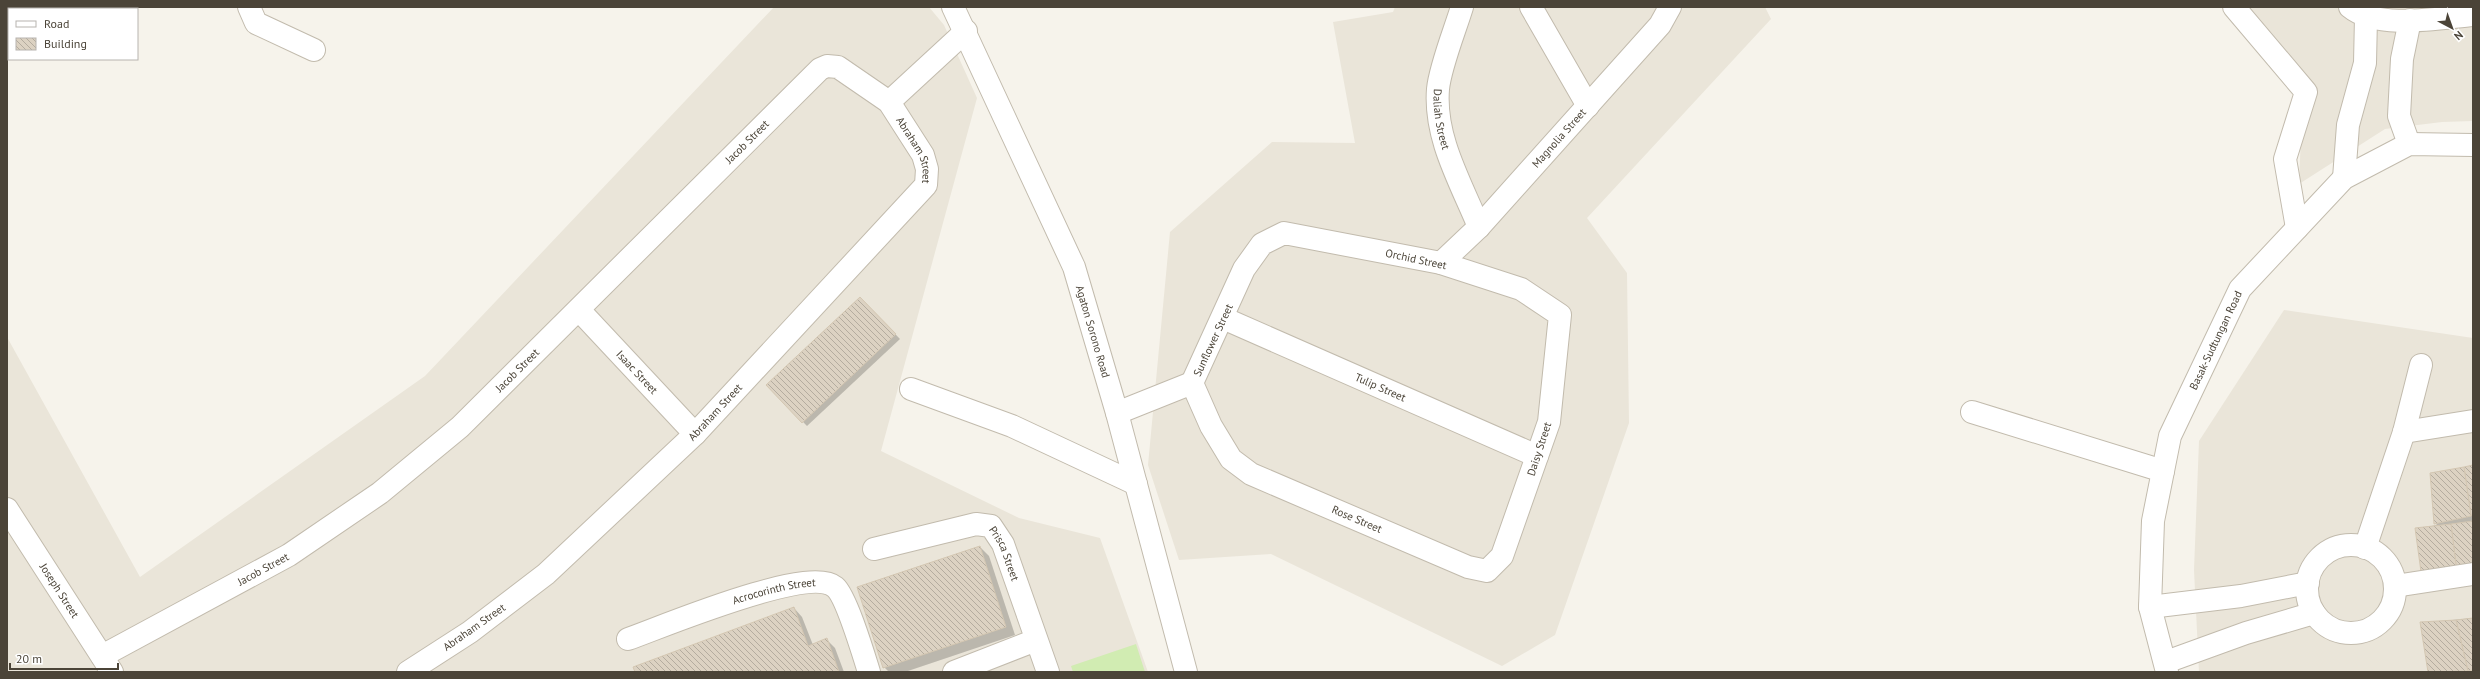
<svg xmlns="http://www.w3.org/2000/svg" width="2480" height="679" font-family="'PT Sans',sans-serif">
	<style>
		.residential { fill: #eae5d9 }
		.park { fill: #d1ecb2 }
		.shadow { fill: #0003 }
		.building { fill: url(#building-back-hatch); stroke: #d4c7b2 }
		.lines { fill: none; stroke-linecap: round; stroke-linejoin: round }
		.minor-casing { stroke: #c2bbad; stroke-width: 24 }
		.minor { stroke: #fff; stroke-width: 22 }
		.labels { text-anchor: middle; stroke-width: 4; stroke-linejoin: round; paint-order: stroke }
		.street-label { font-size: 11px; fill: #4b4438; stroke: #fff }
	</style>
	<defs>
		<pattern id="building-back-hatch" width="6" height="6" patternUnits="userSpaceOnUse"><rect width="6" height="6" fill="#dcd2c2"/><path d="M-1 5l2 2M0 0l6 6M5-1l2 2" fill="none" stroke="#b4ac9f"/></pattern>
	</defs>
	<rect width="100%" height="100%" fill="#f6f3eb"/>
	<!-- residential -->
	<g class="residential">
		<polygon points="774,7 929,7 944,25 977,98 881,451 1019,518 1100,538 1148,672 7,672 7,337 140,577 425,376"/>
		<polygon points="1395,7 1765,7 1771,19 1587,218 1627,273 1629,423 1555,635 1502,666 1271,554 1179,560 1148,465 1170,232 1272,142 1355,143 1333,22 1393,12"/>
		<polygon points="2226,7 2473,7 2473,121 2442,122 2385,129 2299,184 2303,85"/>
		<polygon points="2284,310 2473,338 2473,672 2199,672 2194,570 2199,441"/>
	</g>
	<!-- park -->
	<polygon class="park" points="1136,644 1145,672 1073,672 1071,666"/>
	<!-- shadow -->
	<g class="shadow">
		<polygon points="860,298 900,339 807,426 767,385"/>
		<polygon points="2473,465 2473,581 2416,529 2437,525 2435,523"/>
		<polygon points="980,547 989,556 1015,635 905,672 889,672 884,667"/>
		<polygon points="794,608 802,617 813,645 827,640 835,648 844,672 636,672"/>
		<polygon points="2473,618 2473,672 2429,672 2421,623"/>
	</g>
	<!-- building -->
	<g class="building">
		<polygon points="860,297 896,334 802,423 766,385"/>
		<polygon points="2473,465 2473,515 2471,516 2464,467"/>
		<polygon points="2464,467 2471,516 2434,524 2430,473"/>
		<polygon points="2473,521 2473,571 2457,573 2451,524"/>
		<polygon points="2451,524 2457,573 2422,579 2415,528"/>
		<polygon points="980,546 1006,627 883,668 857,587"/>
		<polygon points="794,607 808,646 827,638 839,672 635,672 633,667"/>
		<polygon points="2473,618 2473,670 2468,671 2456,620"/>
		<polygon points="2456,620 2468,671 2428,672 2420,622"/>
	</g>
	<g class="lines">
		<!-- minor casing -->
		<g class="minor-casing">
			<g id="minor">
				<polyline points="249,7 256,23 314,50"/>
				<path id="s1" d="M953 7 1074 267 1117 413 1186 672"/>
				<path id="s2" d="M1462 7C1455 30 1440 67 1438 89 1434 138 1461 183 1479 227"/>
				<polyline points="1531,7 1588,106"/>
				<polyline points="2234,7 2306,92 2285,159 2297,228"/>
				<path d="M2350 7C2378 30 2439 18 2473 15"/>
				<polyline points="889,102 966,31"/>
				<polyline points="2409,144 2399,116 2402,59 2410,20"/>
				<polyline points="2344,178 2348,125 2365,63 2366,17"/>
				<polygon points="1284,233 1441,263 1521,289 1560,315 1549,422 1502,556 1487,571 1468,567 1251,474 1231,459 1211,426 1192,383 1244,269 1262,244"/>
				<path id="s3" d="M1441 263 1479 227 1660 25 1670 7"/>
				<path id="s4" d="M579 310 695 434"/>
				<path id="s5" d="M1223 318 1537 456"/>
				<polyline points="911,389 1012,426 1136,484"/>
				<polyline points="1972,412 2163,471"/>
				<polyline points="1117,413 1192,383"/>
				<polyline points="2404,432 2473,421"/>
				<path id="s6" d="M7 509 112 672"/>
				<circle cx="2351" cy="589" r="44"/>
				<polyline points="2365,548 2404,432 2421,365"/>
				<path id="s7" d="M874 549 976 524 991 526 1003 544 1048 672"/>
				<polyline points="2395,586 2473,574"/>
				<polyline points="2150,607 2241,596 2308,583"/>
				<path id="s8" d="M628 639C662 627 808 565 835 587 846 596 864 656 869 672"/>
				<path id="s9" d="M102 656 289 555 380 493 460 427 820 69 827 66 838 67 889 102 923 155 927 169 926 185 695 434 546 574 470 632 408 672"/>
				<polyline points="2166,662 2246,633 2314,613"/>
				<polyline points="954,672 1036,640"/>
				<path id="s10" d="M2167 672 2150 607 2153 521 2170 436 2240 289 2344 178 2409 144 2473 145"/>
			</g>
		</g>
		<!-- minor -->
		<use href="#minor" class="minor"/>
	</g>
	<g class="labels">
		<!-- street labels -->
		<g class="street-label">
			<text dy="4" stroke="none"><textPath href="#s2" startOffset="116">Daliah Street</textPath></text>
			<text dy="4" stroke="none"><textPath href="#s3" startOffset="172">Magnolia Street</textPath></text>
			<text dy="4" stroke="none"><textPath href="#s9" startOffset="831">Jacob Street</textPath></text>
			<text dy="4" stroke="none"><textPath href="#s9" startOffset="1070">Abraham Street</textPath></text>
			<text transform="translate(1416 259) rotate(12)" y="4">Orchid Street</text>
			<text dy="4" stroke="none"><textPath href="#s1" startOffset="354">Agaton Sorono Road</textPath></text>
			<text transform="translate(1213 340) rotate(-65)" y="4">Sunflower Street</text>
			<text dy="4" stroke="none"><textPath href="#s10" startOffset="346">Basak-Sudtungan Road</textPath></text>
			<text dy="4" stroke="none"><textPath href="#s9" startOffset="507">Jacob Street</textPath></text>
			<text dy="4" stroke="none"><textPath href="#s4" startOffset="85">Isaac Street</textPath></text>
			<text dy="4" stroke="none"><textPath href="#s5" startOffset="172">Tulip Street</textPath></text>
			<text transform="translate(715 412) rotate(-47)" y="4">Abraham Street</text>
			<text transform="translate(1539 449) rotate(-72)" y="4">Daisy Street</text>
			<text transform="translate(1357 519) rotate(23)" y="4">Rose Street</text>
			<text dy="4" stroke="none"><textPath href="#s7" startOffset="151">Prisca Street</textPath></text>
			<text dy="4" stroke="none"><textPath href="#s9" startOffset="183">Jacob Street</textPath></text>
			<text dy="4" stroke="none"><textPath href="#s6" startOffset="97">Joseph Street</textPath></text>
			<text dy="4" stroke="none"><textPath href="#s8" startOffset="154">Acrocorinth Street</textPath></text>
			<text transform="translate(474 627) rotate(-35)" y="4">Abraham Street</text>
		</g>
	</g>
	<!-- border -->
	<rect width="2480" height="679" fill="none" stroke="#4b4438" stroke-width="16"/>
	<!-- legend -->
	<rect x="8" y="8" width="130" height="52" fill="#ffffff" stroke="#b7b4af"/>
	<rect x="16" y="21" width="20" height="6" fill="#ffffff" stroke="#b7b4af"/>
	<text x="44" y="28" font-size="12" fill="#4b4438">Road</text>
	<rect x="16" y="38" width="20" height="12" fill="url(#building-back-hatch)" stroke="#b7b4af"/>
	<text x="44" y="48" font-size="12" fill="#4b4438">Building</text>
	<!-- north arrow -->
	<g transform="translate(2452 28) rotate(139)" stroke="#ffffff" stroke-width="3" paint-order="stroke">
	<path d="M0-3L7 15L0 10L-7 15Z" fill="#4b4438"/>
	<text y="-6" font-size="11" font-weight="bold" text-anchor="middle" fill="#4b4438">N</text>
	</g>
	<!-- scale -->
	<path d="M10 663v6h108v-6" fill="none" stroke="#4b4438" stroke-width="2"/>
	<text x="16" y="663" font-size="12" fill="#4b4438" stroke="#ffffff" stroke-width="3" paint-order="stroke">20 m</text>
</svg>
